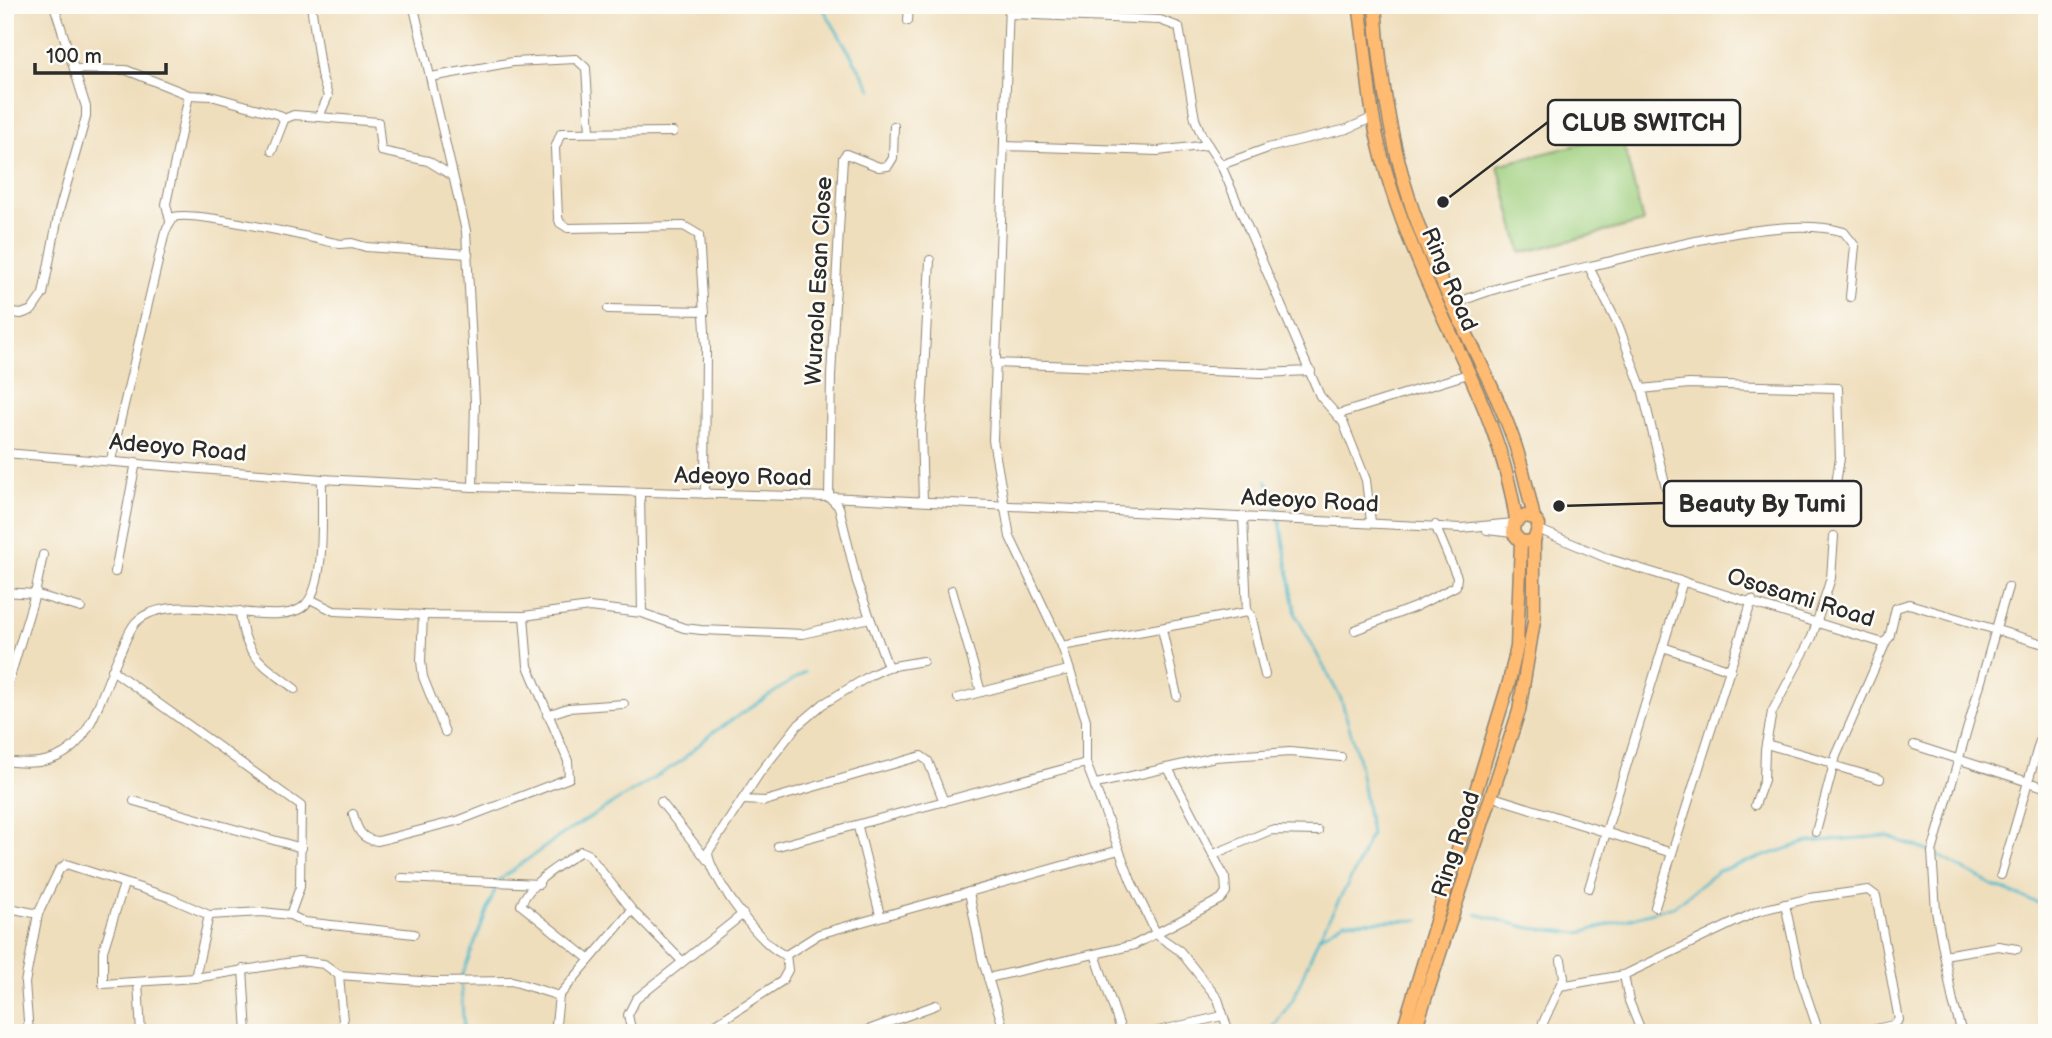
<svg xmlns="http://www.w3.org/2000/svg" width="2052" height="1038" font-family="'Balsamiq Sans',sans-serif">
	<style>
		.grass { fill: #9fcf7e; stroke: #657d54; stroke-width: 2 }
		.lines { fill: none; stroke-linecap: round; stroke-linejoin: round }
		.stream { stroke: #4eb9cb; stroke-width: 2.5 }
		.minor-casing { stroke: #8d8474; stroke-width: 10 }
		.primary-casing { stroke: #8d8474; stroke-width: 15 }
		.minor { stroke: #fff; stroke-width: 8 }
		.primary { stroke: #febb71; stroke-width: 12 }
		.labels { text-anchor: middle; stroke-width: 5; stroke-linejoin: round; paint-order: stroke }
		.street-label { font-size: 23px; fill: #2b2b2b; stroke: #fdfcf7 }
		.leader { fill: none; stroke: #2b2b2b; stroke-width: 2.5 }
		.callout-dot { fill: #2b2b2b; stroke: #fdfcf7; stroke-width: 2.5 }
		.callout { fill: #fdfcf7; stroke: #2b2b2b; stroke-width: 2.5 }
		.callout-label { font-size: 24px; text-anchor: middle; font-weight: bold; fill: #2b2b2b }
	</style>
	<rect width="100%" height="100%" fill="#fdfcf7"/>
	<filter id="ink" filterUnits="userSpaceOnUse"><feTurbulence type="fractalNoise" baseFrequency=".0143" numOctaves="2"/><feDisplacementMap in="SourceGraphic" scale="14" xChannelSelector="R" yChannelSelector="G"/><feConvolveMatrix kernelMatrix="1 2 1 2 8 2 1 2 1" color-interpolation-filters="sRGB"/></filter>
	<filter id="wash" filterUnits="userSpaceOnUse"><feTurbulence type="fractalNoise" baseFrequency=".00686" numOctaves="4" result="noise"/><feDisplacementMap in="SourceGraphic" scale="28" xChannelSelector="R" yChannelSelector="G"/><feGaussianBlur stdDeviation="1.57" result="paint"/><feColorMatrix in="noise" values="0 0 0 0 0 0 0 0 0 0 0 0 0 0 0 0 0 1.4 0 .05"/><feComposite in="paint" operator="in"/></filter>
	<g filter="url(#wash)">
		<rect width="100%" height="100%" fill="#efdebc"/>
		<!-- grass -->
		<polygon class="grass" points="1621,134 1643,222 1521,253 1498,165"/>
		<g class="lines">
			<!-- stream -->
			<g class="stream">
				<polyline points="821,5 872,90"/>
				<polyline points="1266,481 1275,493 1296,615 1341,699 1358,757 1371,834 1357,867 1319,937"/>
				<polyline points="1935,854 1994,886 2038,903 2047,912"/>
				<polyline points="1476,914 1530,928 1580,933 1674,906 1718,871 1808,842 1886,836 1929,851"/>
				<polyline points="461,978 499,880 563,834 680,762 712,733 805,672"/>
				<polyline points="461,985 464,1033"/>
				<polyline points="1269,1033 1293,999 1319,937 1344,922 1420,920"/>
			</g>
		</g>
	</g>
	<g filter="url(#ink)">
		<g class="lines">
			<!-- minor casing -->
			<g class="minor-casing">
				<g id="minor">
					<polyline points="1009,5 993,440 1010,537 1062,646 1086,720 1086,763 1131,881 1157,935 1180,951 1218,999 1229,1033"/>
					<polyline points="415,12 466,231 475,402 473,487"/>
					<polyline points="1009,14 1160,20 1179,27 1195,119 1202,136 1221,165 1320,396 1343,422 1366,480 1371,522"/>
					<polyline points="908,21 909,5"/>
					<polyline points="74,69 126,70 189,95 211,96 280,115 284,120 272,151"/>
					<polyline points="431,77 513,62 576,59 586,68 590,132"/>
					<polyline points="319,117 378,122 381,151 428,161 451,175"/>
					<polyline points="284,119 294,115 319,117 328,96 321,74 311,5"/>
					<polyline points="673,132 561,133 555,148 558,217 560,223 568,228 684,226 699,235 706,347 705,494"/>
					<polyline points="1005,146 1158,151 1208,145"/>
					<polyline points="1221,165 1268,148 1347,129 1374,117"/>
					<polyline points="170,221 166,204 189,95"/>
					<polyline points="1589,267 1619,327 1642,389 1666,488 1697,496 1822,511 1832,509 1840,458 1838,388 1689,384 1642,389"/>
					<path d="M1451 306C1496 285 1543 277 1590 266 1656 251 1780 213 1844 232L1855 246 1850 297"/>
					<polyline points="608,309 705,311"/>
					<polyline points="5,312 21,314 32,310 43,294 59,211 86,117 86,107 54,5"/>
					<polyline points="995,363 1262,373 1311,371"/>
					<polyline points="1339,414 1468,374"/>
					<polyline points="5,453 322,479 473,487 829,497 1461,528 1514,523"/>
					<path d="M111 460 165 232 174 217C194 210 312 238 340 244L352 243 366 247 468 254"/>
					<polyline points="640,493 642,613"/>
					<polyline points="923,501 921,430 930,260"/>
					<polyline points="1243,516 1247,612 1251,615 1265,675"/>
					<polyline points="1487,530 1513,533"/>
					<polyline points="1540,530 1609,559 1883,643 1889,638 1896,608 1909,604 2047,645"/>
					<polyline points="115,572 136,462"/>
					<polyline points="952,590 981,692"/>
					<polyline points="5,592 35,594 81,608"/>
					<polyline points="310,599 334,611 423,615 524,616 589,607 642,613 684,628 701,630 803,634 870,618"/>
					<path d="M240 611C243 656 263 664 295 689"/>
					<polyline points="423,615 421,661 423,677 445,732"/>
					<polyline points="1162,629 1177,696"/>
					<polyline points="1355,630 1415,607 1456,586 1457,577 1435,525"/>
					<polyline points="1062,646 1247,612"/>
					<polyline points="1663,647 1731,670"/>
					<polyline points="888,667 857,582 839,507 829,497 831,376 843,158 846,154 879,167 888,166 893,158 894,126"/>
					<polyline points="112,670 301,806 300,887 290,915"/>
					<polyline points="7,687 35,594 43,555"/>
					<polyline points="958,698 1068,670"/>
					<polyline points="547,715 568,708 624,704"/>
					<polyline points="1766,744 1833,763"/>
					<polyline points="1914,745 2047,788"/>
					<path d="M5 761C88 774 91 716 119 655 124 645 128 631 136 622 173 585 280 634 306 604 327 581 321 510 322 479"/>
					<polyline points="1832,765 1880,779"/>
					<polyline points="1096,784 1215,757 1290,752 1341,757"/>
					<polyline points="1493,797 1672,853"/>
					<polyline points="742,800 765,801 921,756 928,761 944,802"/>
					<polyline points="134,801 302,848"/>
					<polyline points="661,802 708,861"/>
					<polyline points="1755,805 1764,780 1765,750 1772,712 1812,637 1831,578 1834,536"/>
					<path d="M353 814C357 829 361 840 378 841L460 820 569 778 568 761 528 666 524 616"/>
					<polyline points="858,827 880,915"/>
					<polyline points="1816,832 1836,756 1886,642"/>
					<polyline points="778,846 1086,763"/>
					<polyline points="1214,854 1271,830 1318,831"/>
					<polyline points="2001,875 2047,716"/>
					<polyline points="402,878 539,884"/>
					<polyline points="124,884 103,951 103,984 195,978 299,961 324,964 339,975 344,1033"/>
					<polyline points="1589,888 1683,581"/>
					<polyline points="969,892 982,958 1005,1033"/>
					<polyline points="1785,904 1801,979 1819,1033"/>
					<polyline points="5,907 38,914"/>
					<polyline points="1655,907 1752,600"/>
					<polyline points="1095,954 1122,1033"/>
					<path d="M786 955C764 951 708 874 708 852L759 774 797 726 823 704 871 675 888 667 923 661"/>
					<polyline points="1944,955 1998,946 2017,949"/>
					<path d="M589 959 521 905C529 882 562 864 581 851L588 854 632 910 682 961"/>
					<polyline points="243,969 247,1033"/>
					<polyline points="339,975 434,982 512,981 559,996"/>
					<polyline points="195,978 209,915"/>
					<polyline points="988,978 1134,945 1221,899 1226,892 1225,878 1168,768"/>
					<polyline points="138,982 141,1033"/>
					<polyline points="1560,986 1624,975"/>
					<polyline points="1543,1023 1564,977 1561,960"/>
					<polyline points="29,1033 25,983 38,914 59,870 66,864 168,897 209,915 262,912 290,915 304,922 414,934"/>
					<polyline points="555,1033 559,996 632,910"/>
					<polyline points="632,1033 628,1015 636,999 743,914"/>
					<polyline points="702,1033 782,981 788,970 786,955 819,934 1119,850"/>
					<polyline points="860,1033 936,1005"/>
					<polyline points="1150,1033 1222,1016"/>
					<polyline points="1642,1033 1629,1001 1624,975 1758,911 1810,898 1868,890 1876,896 1899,1020 1893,1025 1859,1033"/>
					<polyline points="1962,1033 1953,1002 1936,911 1932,852 2008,587"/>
				</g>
			</g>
			<!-- primary casing -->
			<g class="primary-casing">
				<g id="primary">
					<path d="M1359 5C1365 42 1367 79 1373 116 1380 157 1394 200 1409 238 1445 333 1502 419 1516 520"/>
					<path d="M1375 5C1380 81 1393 159 1420 230 1445 297 1482 359 1508 425 1520 455 1527 487 1534 518L1539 525 1534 541 1521 542 1513 533 1514 523 1525 516 1534 518"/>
					<polyline points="1402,1033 1509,682 1517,647 1521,542"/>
					<polyline points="1414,1033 1519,711 1534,621 1534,541"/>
				</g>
			</g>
			<!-- minor -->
			<use href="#minor" class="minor"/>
			<!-- primary -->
			<use href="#primary" class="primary"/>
		</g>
	</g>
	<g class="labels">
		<!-- street labels -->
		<g class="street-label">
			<text transform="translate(1450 279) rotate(67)" y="8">Ring Road</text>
			<text transform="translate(818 281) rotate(-87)" y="8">Wuraola Esan Close</text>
			<text transform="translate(178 447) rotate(5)" y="8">Adeoyo Road</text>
			<text transform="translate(743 476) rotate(1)" y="8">Adeoyo Road</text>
			<text transform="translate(1310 500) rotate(3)" y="8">Adeoyo Road</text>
			<text transform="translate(1801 597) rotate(17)" y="8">Ososami Road</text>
			<text transform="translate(1455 844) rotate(-72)" y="8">Ring Road</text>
		</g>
	</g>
	<!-- callouts -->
	<path class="leader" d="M1443 202L1548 122M1559 506L1664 503"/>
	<g class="callout-dot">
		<circle cx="1443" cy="202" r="7"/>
		<circle cx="1559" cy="506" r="7"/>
	</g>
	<g class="callout">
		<rect x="1548" y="100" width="192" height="45" rx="7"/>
		<rect x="1664" y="481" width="197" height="45" rx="7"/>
	</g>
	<g class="callout-label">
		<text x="1644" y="131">CLUB SWITCH</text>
		<text x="1762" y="512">Beauty By Tumi</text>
	</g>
	<!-- margin -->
	<rect width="2052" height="1038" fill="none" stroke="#fdfcf7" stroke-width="28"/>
	<!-- scale -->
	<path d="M35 63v10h131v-10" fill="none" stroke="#2b2b2b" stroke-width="3.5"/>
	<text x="46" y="63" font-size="21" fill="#2b2b2b" stroke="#fdfcf7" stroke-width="5" paint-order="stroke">100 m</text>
</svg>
